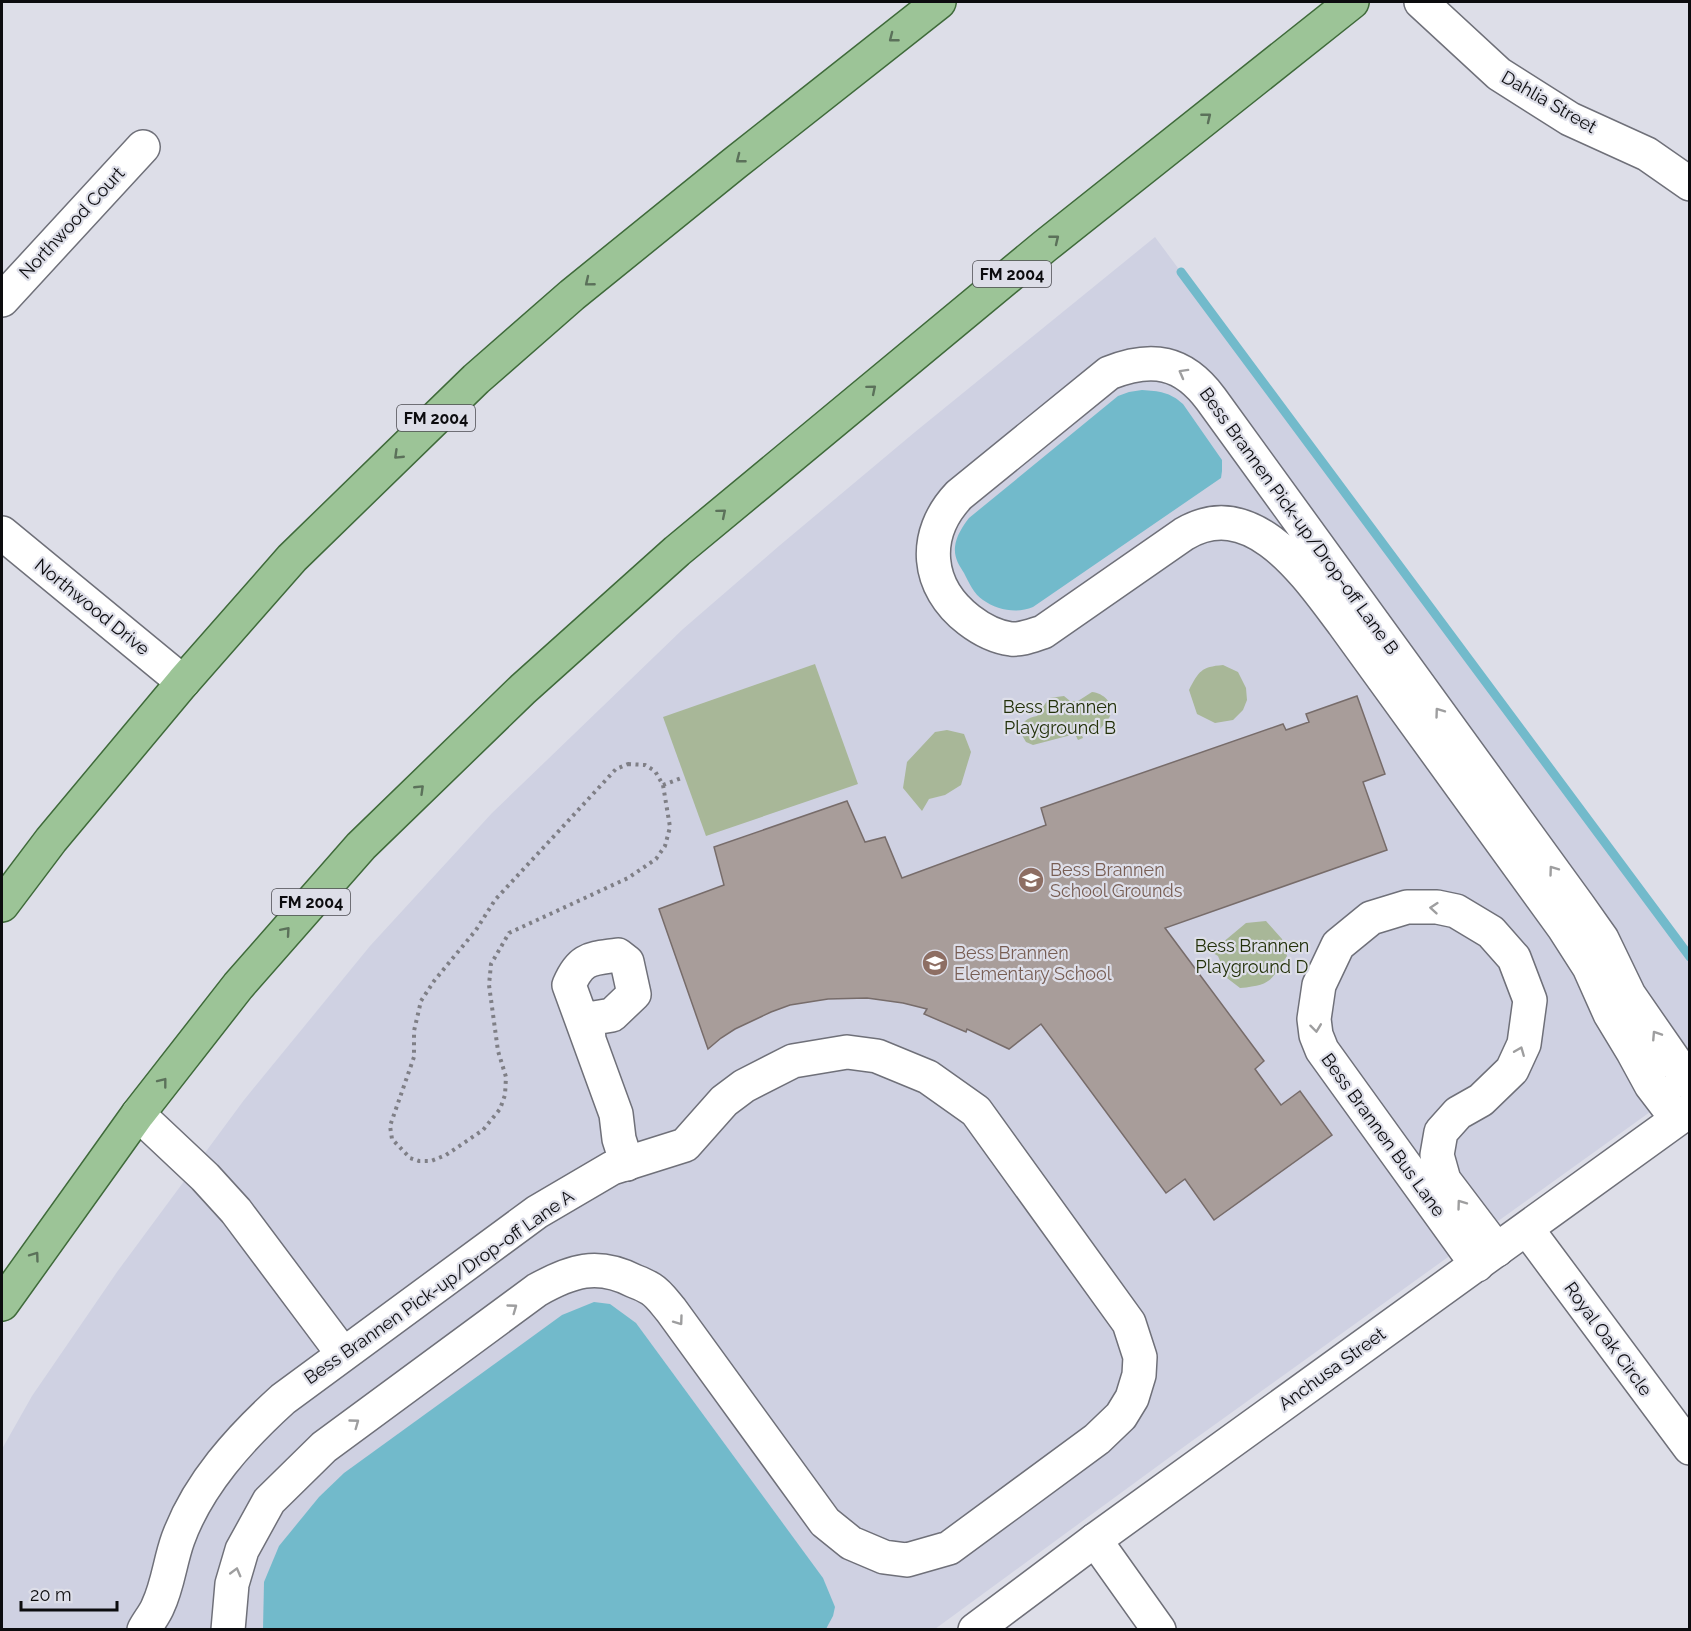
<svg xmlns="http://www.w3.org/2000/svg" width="1691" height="1631" font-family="Raleway,sans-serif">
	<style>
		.built { fill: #cfd1e2 }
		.green { fill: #a8b798 }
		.water { fill: #72bacb }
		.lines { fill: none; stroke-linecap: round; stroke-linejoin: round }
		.stream { stroke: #72bacb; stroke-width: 9 }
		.building { fill: #a89d9a; stroke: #776c6a; stroke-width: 1.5 }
		.minor-casing { stroke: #6f7079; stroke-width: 36 }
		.major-casing { stroke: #3f6a3a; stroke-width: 36 }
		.path { stroke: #7f7f86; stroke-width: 4; stroke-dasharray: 3 4.5; stroke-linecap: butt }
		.minor { stroke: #fff; stroke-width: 33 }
		.major { stroke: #9cc497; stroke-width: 33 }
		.oneway { stroke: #5b715a }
		.oneway2 { stroke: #9e9e9f }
		.labels { text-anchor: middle; stroke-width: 4.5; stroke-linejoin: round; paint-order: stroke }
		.shield { fill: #dddee8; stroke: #4b4b50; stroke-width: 1.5 }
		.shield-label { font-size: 16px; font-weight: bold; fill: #0c0c0f }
		.street-label { font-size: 18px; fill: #0c0c0f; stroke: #dddee8 }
		.park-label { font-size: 18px; fill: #223009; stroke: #dddee8 }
		.education-label { font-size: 18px; fill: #785e54; stroke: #dddee8; text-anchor: start }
	</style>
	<rect width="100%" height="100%" fill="#dddee8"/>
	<!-- built -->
	<polygon class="built" points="1155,237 1689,958 1689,1084 1185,1446 935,1629 2,1630 2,1449 32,1396 117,1272 244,1100 370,946 492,813 683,629 779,546 915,432"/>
	<!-- green -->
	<g class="green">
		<polygon points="815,664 858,784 706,836 663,717"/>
		<path d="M1223 665 1238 672 1246 688 1247 700 1243 710 1233 720 1215 723 1197 714 1189 690C1199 671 1201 667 1223 665Z"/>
		<path d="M1092 692C1103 693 1115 703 1110 716 1108 721 1101 727 1098 732L1081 733 1083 738 1078 740 1075 734 1033 745 1026 742 1019 730C1023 721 1027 718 1037 716L1049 698 1064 696 1070 701H1078Z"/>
		<polygon points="947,730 964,734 971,752 961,785 945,795 929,799 922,811 903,788 907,762 935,732"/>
		<path d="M1266 921 1282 939 1287 956C1271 981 1271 985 1240 988L1227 978 1218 956 1208 950 1211 943H1222L1246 923Z"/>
	</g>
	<!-- water -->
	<g class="water">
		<path d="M1142 390C1159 391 1170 392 1183 404L1222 460V471L1221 478 1033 607C1017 614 997 610 983 600 974 594 969 583 964 573 959 565 954 558 955 547 956 536 963 526 969 518L1118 396 1129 392Z"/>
		<polygon points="594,1302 610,1304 636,1323 823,1578 835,1607 833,1616 826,1629 263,1629 264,1582 279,1546 319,1497 344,1473 562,1315"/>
	</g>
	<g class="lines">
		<!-- stream -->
		<polyline class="stream" points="1181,272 1690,957"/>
	</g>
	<!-- building -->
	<polygon class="building" points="1357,696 1385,774 1363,782 1387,850 1165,928 1264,1061 1255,1069 1281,1105 1300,1091 1332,1135 1214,1220 1185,1179 1166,1193 1041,1024 1009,1049 967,1029 966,1032 924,1014 927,1009 903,1003 867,998 828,999 790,1005 771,1012 735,1029 721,1038 708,1049 659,909 724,885 714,847 847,801 865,842 885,837 902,878 1046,825 1041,808 1283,724 1286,730 1309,722 1306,714"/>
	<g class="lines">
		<!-- minor casing -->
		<g class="minor-casing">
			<g id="minor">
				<polyline points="1421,2 1499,74 1570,119 1647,154 1690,184"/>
				<polyline points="2,300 143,147"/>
				<polyline points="2,533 183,682"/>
				<path d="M589 1040 588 1027 594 1018 612 1015 634 994 627 962 618 955C591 959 581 957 569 985L616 1114 619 1139 627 1164"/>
				<polyline points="138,1114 205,1177 236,1211 343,1354"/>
				<path d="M1677 1119 1651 1085 1633 1052 1610 1014 1589 967 1564 928 1343 623C1308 577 1253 493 1184 534L1043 632C1033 635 1022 640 1011 639 996 637 982 630 969 620 926 587 921 535 959 495L1109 373C1152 356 1183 361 1211 399L1578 905 1602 939 1629 995 1690 1083"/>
				<polyline points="1527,1229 1690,1448"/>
				<polyline points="1477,1265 1322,1050 1316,1035 1314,1019 1319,985 1338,945 1371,918 1407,907 1437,907 1456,911 1491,932 1514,958 1530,1000 1524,1044 1512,1070 1481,1100 1458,1113 1441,1132 1437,1155 1444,1180 1497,1250"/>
				<polyline points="1095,1540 1159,1630"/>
				<path d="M144 1630C148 1622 155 1614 158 1606 168 1585 170 1561 178 1539 198 1484 240 1438 283 1399L537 1212 612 1168 685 1145 724 1101 744 1086 793 1061 847 1052 877 1056 928 1077 976 1111 1129 1323 1140 1357 1139 1375 1132 1398 1121 1416 1097 1439 949 1548 907 1560 884 1557 851 1543 825 1522 671 1310C665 1303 659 1294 651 1289 646 1286 640 1283 634 1281 597 1262 571 1271 537 1290L324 1447 269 1501 242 1550 232 1584 228 1630"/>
				<polyline points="975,1630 1095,1540 1690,1110"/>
			</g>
		</g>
		<!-- major casing -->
		<g class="major-casing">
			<g id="major">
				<polyline points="2,905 51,840 183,682 292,558 476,379 572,295 735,163 939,2"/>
				<polyline points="2,1304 138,1114 238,986 361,846 523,689 677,551 1045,246 1352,2"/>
			</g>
		</g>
		<!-- path -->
		<g class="path">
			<polygon points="628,764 645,765 655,771 663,785 670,827 665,846 656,859 628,878 509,933 491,964 489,985 498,1051 506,1077 505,1095 500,1109 483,1130 446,1155 431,1161 419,1161 410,1158 392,1139 390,1126 414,1057 414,1031 421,1001 434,981 476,930 495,900 616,769"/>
			<polyline points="663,785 684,777"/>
		</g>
		<!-- minor -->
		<use href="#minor" class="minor"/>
		<!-- major -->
		<use href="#major" class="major"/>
	</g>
	<!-- one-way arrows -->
	<defs><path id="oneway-chevron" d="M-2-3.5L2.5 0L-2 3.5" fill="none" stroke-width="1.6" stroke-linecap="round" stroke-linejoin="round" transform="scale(1.5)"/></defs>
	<g class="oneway">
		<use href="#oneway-chevron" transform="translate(893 38) rotate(142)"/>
		<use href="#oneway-chevron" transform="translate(1207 117) rotate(-39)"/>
		<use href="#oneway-chevron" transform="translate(740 159) rotate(142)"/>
		<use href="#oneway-chevron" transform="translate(1055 239) rotate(-39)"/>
		<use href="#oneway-chevron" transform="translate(589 282) rotate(141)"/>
		<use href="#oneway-chevron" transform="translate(872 389) rotate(-40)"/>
		<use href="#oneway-chevron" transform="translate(398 455) rotate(136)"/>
		<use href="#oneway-chevron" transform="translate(722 513) rotate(-40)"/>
		<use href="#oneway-chevron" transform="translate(420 789) rotate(-44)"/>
		<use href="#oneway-chevron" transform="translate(286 931) rotate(-49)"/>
		<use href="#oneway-chevron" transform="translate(163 1082) rotate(-52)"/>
		<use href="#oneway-chevron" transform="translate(35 1256) rotate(-54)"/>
	</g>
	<g class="oneway2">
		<use href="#oneway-chevron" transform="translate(1183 373) rotate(-151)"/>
		<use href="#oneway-chevron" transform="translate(1439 712) rotate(-126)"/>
		<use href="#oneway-chevron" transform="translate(1553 870) rotate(-126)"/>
		<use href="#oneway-chevron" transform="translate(1434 908) rotate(-175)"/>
		<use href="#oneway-chevron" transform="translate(1316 1028) rotate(83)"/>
		<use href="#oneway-chevron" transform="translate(1656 1035) rotate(-123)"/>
		<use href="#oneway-chevron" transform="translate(1520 1051) rotate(-68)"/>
		<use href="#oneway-chevron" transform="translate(1461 1204) rotate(-126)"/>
		<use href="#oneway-chevron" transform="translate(513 1308) rotate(-36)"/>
		<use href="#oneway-chevron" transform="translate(679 1321) rotate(54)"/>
		<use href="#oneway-chevron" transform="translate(355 1423) rotate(-36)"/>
		<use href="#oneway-chevron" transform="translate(236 1572) rotate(-75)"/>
	</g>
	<!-- icons -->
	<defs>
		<g id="school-disc" transform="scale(1.35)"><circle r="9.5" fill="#8d6e63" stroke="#dddee8"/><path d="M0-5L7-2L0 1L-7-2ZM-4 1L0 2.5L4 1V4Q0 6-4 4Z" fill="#fff"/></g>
	</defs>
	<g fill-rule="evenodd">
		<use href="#school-disc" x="1031" y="880"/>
		<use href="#school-disc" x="935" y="963"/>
	</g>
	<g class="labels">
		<!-- shield labels -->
		<g class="shield">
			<rect x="973" y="261" width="78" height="26" rx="4.5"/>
			<rect x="397" y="405" width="78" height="26" rx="4.5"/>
			<rect x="272" y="889" width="78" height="26" rx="4.5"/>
		</g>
		<g class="shield-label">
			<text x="1012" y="280">FM 2004</text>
			<text x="436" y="424">FM 2004</text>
			<text x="311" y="908">FM 2004</text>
		</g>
		<!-- street labels -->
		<g class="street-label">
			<text transform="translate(1549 102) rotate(30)" y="6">Dahlia Street</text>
			<text transform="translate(72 223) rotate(-47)" y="6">Northwood Court</text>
			<text transform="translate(1299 521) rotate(54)" y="6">Bess Brannen Pick-up/Drop-off Lane B</text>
			<text transform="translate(92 607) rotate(39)" y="6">Northwood Drive</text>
			<text transform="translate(1383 1135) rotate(54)" y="6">Bess Brannen Bus Lane</text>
			<text transform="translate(439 1287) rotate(-35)" y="6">Bess Brannen Pick-up/Drop-off Lane A</text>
			<text transform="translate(1608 1339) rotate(54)" y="6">Royal Oak Circle</text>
			<text transform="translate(1332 1369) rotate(-36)" y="6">Anchusa Street</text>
		</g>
		<!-- park labels -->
		<g class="park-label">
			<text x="1060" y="713">Bess Brannen<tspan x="1060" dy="21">Playground B</tspan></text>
			<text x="1252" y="952">Bess Brannen<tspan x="1252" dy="21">Playground D</tspan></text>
		</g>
		<!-- education labels -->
		<g class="education-label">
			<text x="1050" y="876">Bess Brannen<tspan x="1050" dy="21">School Grounds</tspan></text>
			<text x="954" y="959">Bess Brannen<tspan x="954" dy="21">Elementary School</tspan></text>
		</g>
	</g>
	<!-- border -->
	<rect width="1691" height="1631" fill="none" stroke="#0c0c0f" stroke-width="6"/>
	<!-- scale -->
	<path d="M21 1601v9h96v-9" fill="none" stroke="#0c0c0f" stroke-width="3"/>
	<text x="30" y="1601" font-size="18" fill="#0c0c0f" stroke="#dddee8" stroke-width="4.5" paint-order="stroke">20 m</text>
</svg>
